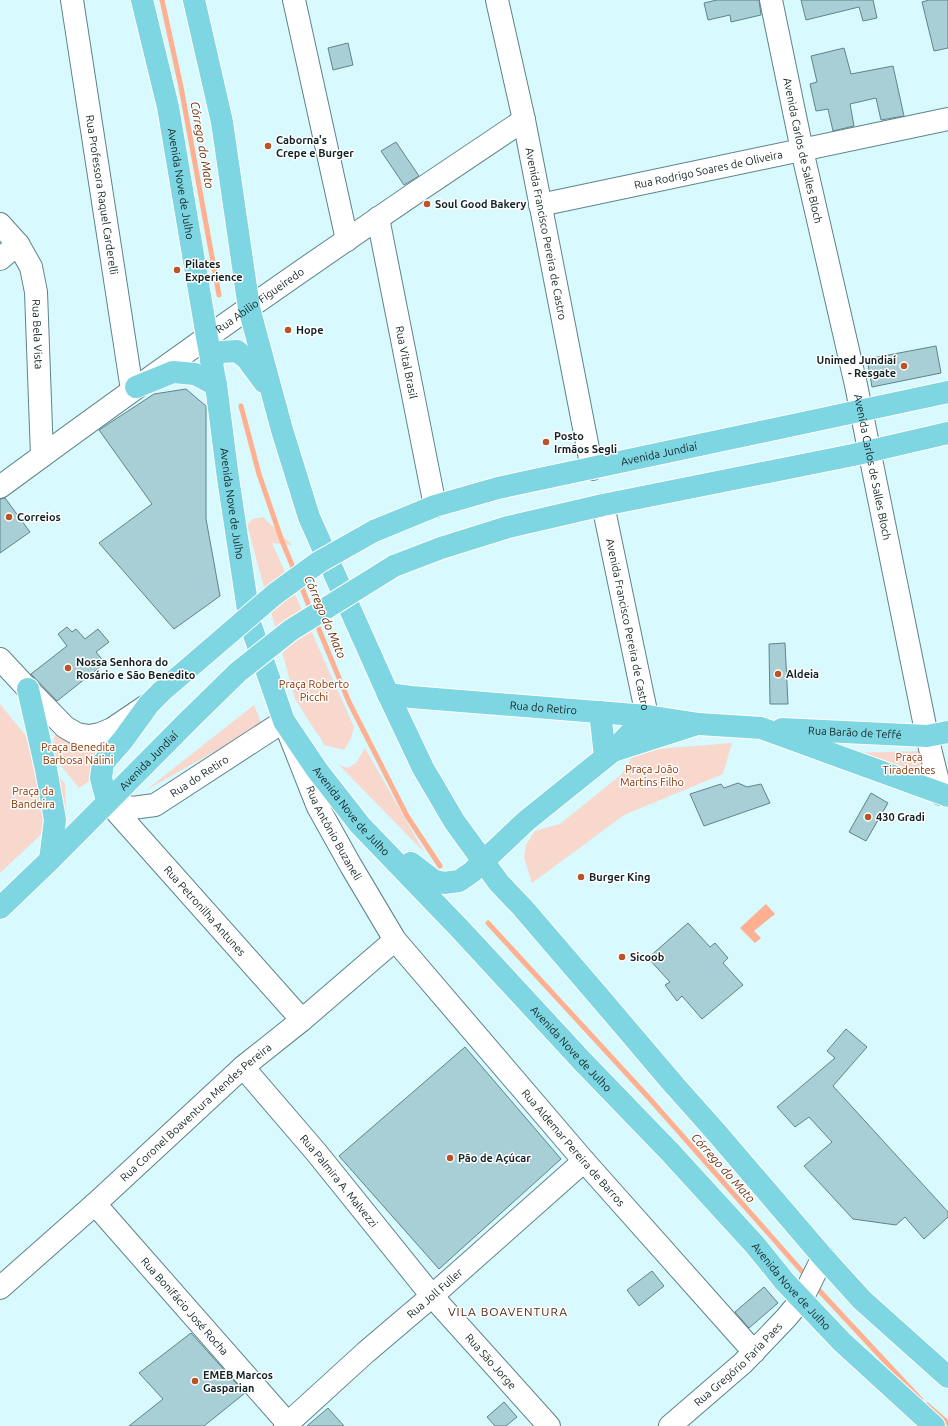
<svg xmlns="http://www.w3.org/2000/svg" width="948" height="1426" font-family="Ubuntu,sans-serif">
	<style>
		.green { fill: #f8d8cc }
		.water { fill: #feb090 }
		.lines { fill: none; stroke-linecap: round; stroke-linejoin: round }
		.stream { stroke: #feb090; stroke-width: 5 }
		.building { fill: #a7cfd5; stroke: #5f848a }
		.minor-casing { stroke: #5d8389; stroke-width: 24 }
		.major-casing { stroke: #fff; stroke-width: 24 }
		.minor { stroke: #fff; stroke-width: 22 }
		.major { stroke: #7dd6e1; stroke-width: 22 }
		.major-bridge-casing { stroke: #fff; stroke-width: 24; stroke-linecap: butt }
		.major-bridge { stroke: #7dd6e1; stroke-width: 22 }
		.poi-dot { fill: #ba5425; stroke: #fff; stroke-width: 1.5 }
		.labels { text-anchor: middle; stroke-width: 3; stroke-linejoin: round; paint-order: stroke }
		.poi-label { font-size: 11px; font-weight: bold; fill: #142426; stroke: #fff; text-anchor: start }
		.street-label { font-size: 11px; fill: #142426; stroke: #fff }
		.park-label { font-size: 11px; fill: #8c3300; stroke: #fff }
		.water-label { font-size: 12px; font-style: italic; fill: #6f2c09; stroke: #fff }
		.neighbourhood-label { font-size: 12px; letter-spacing: 1px; fill: #501f08; stroke: #fff }
	</style>
	<rect width="100%" height="100%" fill="#d8f9fe"/>
	<!-- green -->
	<g class="green">
		<polygon points="263,517 292,545 272,543 354,727 351,738 344,750 324,745 320,737 312,726 295,699 247,525 253,519"/>
		<polygon points="0,704 65,784 66,811 0,873"/>
		<polygon points="254,705 262,725 146,790"/>
		<polygon points="63,710 101,747 94,778 79,788 50,752"/>
		<polygon points="732,743 723,774 624,815 532,883 524,857 526,845 535,831 560,824 622,774 634,754 644,750"/>
		<polygon points="365,748 424,852 339,765 348,768 356,763"/>
		<polygon points="919,751 928,782 851,753"/>
	</g>
	<!-- water -->
	<polygon class="water" points="766,904 775,914 754,931 761,938 755,943 740,928"/>
	<g class="lines">
		<!-- stream -->
		<g class="stream">
			<polyline points="162,0 181,87 219,295"/>
			<polyline points="241,406 259,474 282,541 295,572"/>
			<polyline points="300,583 311,611"/>
			<polyline points="315,620 349,702 407,816 440,866"/>
			<polyline points="488,923 649,1098 807,1277"/>
			<polyline points="815,1286 921,1400"/>
			<polyline points="927,1405 948,1423"/>
		</g>
	</g>
	<!-- building -->
	<g class="building">
		<polygon points="717,0 759,0 761,15 731,22 730,15 708,20 704,3"/>
		<polygon points="801,0 873,0 877,18 863,21 859,7 806,20"/>
		<polygon points="929,0 948,0 948,48 934,51 922,2"/>
		<polygon points="348,43 353,65 333,70 328,48"/>
		<polygon points="844,48 851,74 893,66 904,116 881,120 876,98 850,104 854,126 833,131 828,109 816,111 810,84 817,82 811,56"/>
		<polygon points="396,142 419,176 404,185 381,151"/>
		<polygon points="936,346 941,373 872,387 867,359"/>
		<polygon points="186,389 206,406 206,519 220,596 174,629 99,543 152,504 99,430 154,394"/>
		<polygon points="5,498 30,532 0,553 0,499"/>
		<polygon points="67,627 72,632 76,629 85,639 98,629 109,642 96,652 105,663 57,701 31,674 67,646 58,634"/>
		<polygon points="785,643 788,704 770,704 769,644"/>
		<polygon points="738,783 747,787 761,784 770,803 704,826 690,794 721,784 724,788"/>
		<polygon points="871,793 888,803 866,841 849,832"/>
		<polygon points="688,923 710,947 715,943 728,958 723,963 743,985 702,1019 682,996 677,1001 665,985 670,982 648,958"/>
		<polygon points="846,1029 867,1047 833,1086 948,1212 948,1217 924,1239 905,1217 896,1225 853,1219 804,1166 832,1142 809,1117 795,1127 777,1107 835,1058 827,1051"/>
		<polygon points="465,1047 561,1159 439,1269 339,1156"/>
		<polygon points="652,1271 664,1286 639,1306 627,1290"/>
		<polygon points="764,1287 778,1303 749,1328 735,1312"/>
		<polygon points="191,1333 245,1393 204,1426 129,1426 163,1399 139,1373"/>
		<polygon points="504,1402 517,1417 506,1426 495,1426 487,1417"/>
		<polygon points="328,1408 344,1426 307,1426"/>
	</g>
	<g class="lines">
		<!-- minor casing -->
		<g class="minor-casing">
			<g id="minor">
				<path id="s1" d="M72 0 132 390"/>
				<polyline points="294,0 347,240"/>
				<path id="s2" d="M497 0 524 120 592 469"/>
				<path id="s3" d="M771 0 802 150 856 385 927 736 941 794"/>
				<path id="s4" d="M540 205 948 119"/>
				<path id="s5" d="M378 218 435 506"/>
				<path id="s6" d="M0 224 18 244 31 267 36 292 42 456"/>
				<polyline points="0,259 18,244"/>
				<path id="s7" d="M0 487C172 360 346 238 524 120"/>
				<path id="s8" d="M603 505 647 716"/>
				<polyline points="0,659 28,689 65,727 77,734 89,736 100,734 112,729 146,706"/>
				<path id="s9" d="M107 801 132 808 155 805 284 721 318 807 351 866 395 940 584 1161 754 1352"/>
				<path id="s10" d="M107 801 302 1020"/>
				<path id="s11" d="M243 1067 316 1152 432 1296 549 1426"/>
				<path id="s12" d="M95 1204 290 1426"/>
				<path id="s13" d="M0 1288 95 1204 243 1067 302 1020 395 940"/>
				<path id="s14" d="M285 1426 365 1353 432 1296 584 1161"/>
				<path id="s15" d="M670 1426 743 1363 786 1318 802 1299 823 1257"/>
			</g>
		</g>
		<!-- major casing -->
		<g class="major-casing">
			<g id="major">
				<path id="s16" d="M142 0 168 107 207 337 216 385 228 478 250 623 284 721 317 770 360 825 460 929 583 1062 670 1152 755 1245 785 1282 842 1342 934 1426"/>
				<polyline points="194,0 222,122 249,308 282,430 309,517 388,694 423,768 454,821 499,883 522,907 601,999 675,1086 716,1132 823,1257 862,1300 948,1377"/>
				<polyline points="211,360 221,352 237,351 247,359 264,382"/>
				<polyline points="136,387 173,372 195,374 216,385"/>
				<path id="s17" d="M374 531 435 506 498 488 948 392"/>
				<polyline points="394,566 441,548 508,527 603,505 853,455 948,433"/>
				<polyline points="28,689 46,769 55,820 50,860"/>
				<path id="s18" d="M388 694 411 697 647 716 699 724 761 728 948 796"/>
				<polyline points="600,712 605,756"/>
				<path id="s19" d="M782 729 927 736 948 732"/>
				<polyline points="616,750 694,725"/>
				<polyline points="107,801 101,778 103,763 123,740 149,704 162,691"/>
				<polyline points="411,863 433,880 444,883 459,881 472,872 526,821 613,751 647,716"/>
				<path id="s20" d="M0 908 50 860 190 719"/>
			</g>
		</g>
		<!-- minor -->
		<use href="#minor" class="minor"/>
		<!-- major -->
		<use href="#major" class="major"/>
		<!-- major-bridge casing -->
		<g class="major-bridge-casing">
			<g id="major-bridge">
				<polyline points="162,691 275,594 319,562 374,531"/>
				<polyline points="190,719 238,672 291,630 394,566"/>
			</g>
		</g>
		<!-- major-bridge -->
		<use href="#major-bridge" class="major-bridge"/>
	</g>
	<!-- markers -->
	<g class="poi-dot">
		<circle cx="268" cy="146" r="4"/>
		<circle cx="427" cy="204" r="4"/>
		<circle cx="177" cy="270" r="4"/>
		<circle cx="288" cy="330" r="4"/>
		<circle cx="904" cy="366" r="4"/>
		<circle cx="546" cy="442" r="4"/>
		<circle cx="9" cy="517" r="4"/>
		<circle cx="68" cy="668" r="4"/>
		<circle cx="778" cy="674" r="4"/>
		<circle cx="868" cy="817" r="4"/>
		<circle cx="581" cy="877" r="4"/>
		<circle cx="622" cy="957" r="4"/>
		<circle cx="450" cy="1158" r="4"/>
		<circle cx="195" cy="1381" r="4"/>
	</g>
	<g class="labels">
		<!-- poi labels -->
		<g class="poi-label">
			<text x="276" y="144">Caborna's<tspan x="276" dy="13">Crepe e Burger</tspan></text>
			<text x="435" y="208">Soul Good Bakery</text>
			<text x="185" y="268">Pilates<tspan x="185" dy="13">Experience</tspan></text>
			<text x="296" y="334">Hope</text>
			<text x="896" y="364" text-anchor="end">Unimed Jundiaí<tspan x="896" dy="13">- Resgate</tspan></text>
			<text x="554" y="440">Posto<tspan x="554" dy="13">Irmãos Segli</tspan></text>
			<text x="17" y="521">Correios</text>
			<text x="76" y="666">Nossa Senhora do<tspan x="76" dy="13">Rosário e São Benedito</tspan></text>
			<text x="786" y="678">Aldeia</text>
			<text x="876" y="821">430 Gradi</text>
			<text x="589" y="881">Burger King</text>
			<text x="630" y="961">Sicoob</text>
			<text x="458" y="1162">Pão de Açúcar</text>
			<text x="203" y="1379">EMEB Marcos<tspan x="203" dy="13">Gasparian</tspan></text>
		</g>
		<!-- street labels -->
		<g class="street-label">
			<text dy="4" stroke="none"><textPath href="#s3" startOffset="154">Avenida Carlos de Salles Bloch</textPath></text>
			<text dy="4" stroke="none"><textPath href="#s4" startOffset="172">Rua Rodrigo Soares de Oliveira</textPath></text>
			<text dy="4" stroke="none"><textPath href="#s16" startOffset="188">Avenida Nove de Julho</textPath></text>
			<text dy="4" stroke="none"><textPath href="#s1" startOffset="197">Rua Professora Raquel Carderelli</textPath></text>
			<text dy="4" stroke="none"><textPath href="#s2" startOffset="239">Avenida Francisco Pereira de Castro</textPath></text>
			<text dy="4" stroke="none"><textPath href="#s7" startOffset="320">Rua Abilio Figueiredo</textPath></text>
			<text dy="4" stroke="none"><textPath href="#s6" startOffset="121">Rua Bela Vista</textPath></text>
			<text dy="4" stroke="none"><textPath href="#s5" startOffset="147">Rua Vital Brasil</textPath></text>
			<text dy="4" stroke="none"><textPath href="#s17" startOffset="296">Avenida Jundiaí</textPath></text>
			<text dy="4" stroke="none"><textPath href="#s3" startOffset="478">Avenida Carlos de Salles Bloch</textPath></text>
			<text dy="4" stroke="none"><textPath href="#s16" startOffset="512">Avenida Nove de Julho</textPath></text>
			<text dy="4" stroke="none"><textPath href="#s8" startOffset="122">Avenida Francisco Pereira de Castro</textPath></text>
			<text dy="4" stroke="none"><textPath href="#s18" startOffset="156">Rua do Retiro</textPath></text>
			<text dy="4" stroke="none"><textPath href="#s19" startOffset="73">Rua Barão de Teffé</textPath></text>
			<text dy="4" stroke="none"><textPath href="#s20" startOffset="209">Avenida Jundiaí</textPath></text>
			<text dy="4" stroke="none"><textPath href="#s9" startOffset="102">Rua do Retiro</textPath></text>
			<text dy="4" stroke="none"><textPath href="#s16" startOffset="849">Avenida Nove de Julho</textPath></text>
			<text dy="4" stroke="none"><textPath href="#s9" startOffset="326">Rua Antônio Buzaneli</textPath></text>
			<text dy="4" stroke="none"><textPath href="#s10" startOffset="147">Rua Petronilha Antunes</textPath></text>
			<text dy="4" stroke="none"><textPath href="#s16" startOffset="1173">Avenida Nove de Julho</textPath></text>
			<text dy="4" stroke="none"><textPath href="#s13" startOffset="263">Rua Coronel Boaventura Mendes Pereira</textPath></text>
			<text dy="4" stroke="none"><textPath href="#s9" startOffset="723">Rua Aldemar Pereira de Barros</textPath></text>
			<text dy="4" stroke="none"><textPath href="#s11" startOffset="149">Rua Palmira A. Malvezzi</textPath></text>
			<text dy="4" stroke="none"><textPath href="#s16" startOffset="1497">Avenida Nove de Julho</textPath></text>
			<text dy="4" stroke="none"><textPath href="#s14" startOffset="200">Rua Joll Fuller</textPath></text>
			<text dy="4" stroke="none"><textPath href="#s12" startOffset="136">Rua Bonifácio José Rocha</textPath></text>
			<text dy="4" stroke="none"><textPath href="#s11" startOffset="385">Rua São Jorge</textPath></text>
			<text dy="4" stroke="none"><textPath href="#s15" startOffset="92">Rua Gregório Faria Paes</textPath></text>
		</g>
		<!-- park labels -->
		<g class="park-label">
			<text x="314" y="688">Praça Roberto<tspan x="314" dy="13">Picchi</tspan></text>
			<text x="78" y="751">Praça Benedita<tspan x="78" dy="13">Barbosa Nalini</tspan></text>
			<text x="909" y="761">Praça<tspan x="909" dy="13">Tiradentes</tspan></text>
			<text x="652" y="773">Praça João<tspan x="652" dy="13">Martins Filho</tspan></text>
			<text x="33" y="795">Praça da<tspan x="33" dy="13">Bandeira</tspan></text>
		</g>
		<!-- water labels -->
		<g class="water-label">
			<text transform="translate(202 145) rotate(80)" y="4">Córrego do Mato</text>
			<text transform="translate(325 617) rotate(67)" y="4">Córrego do Mato</text>
			<text transform="translate(723 1168) rotate(48)" y="4">Córrego do Mato</text>
		</g>
		<!-- neighbourhood labels -->
		<g class="neighbourhood-label">
			<text x="508" y="1316">VILA BOAVENTURA</text>
		</g>
	</g>
</svg>
